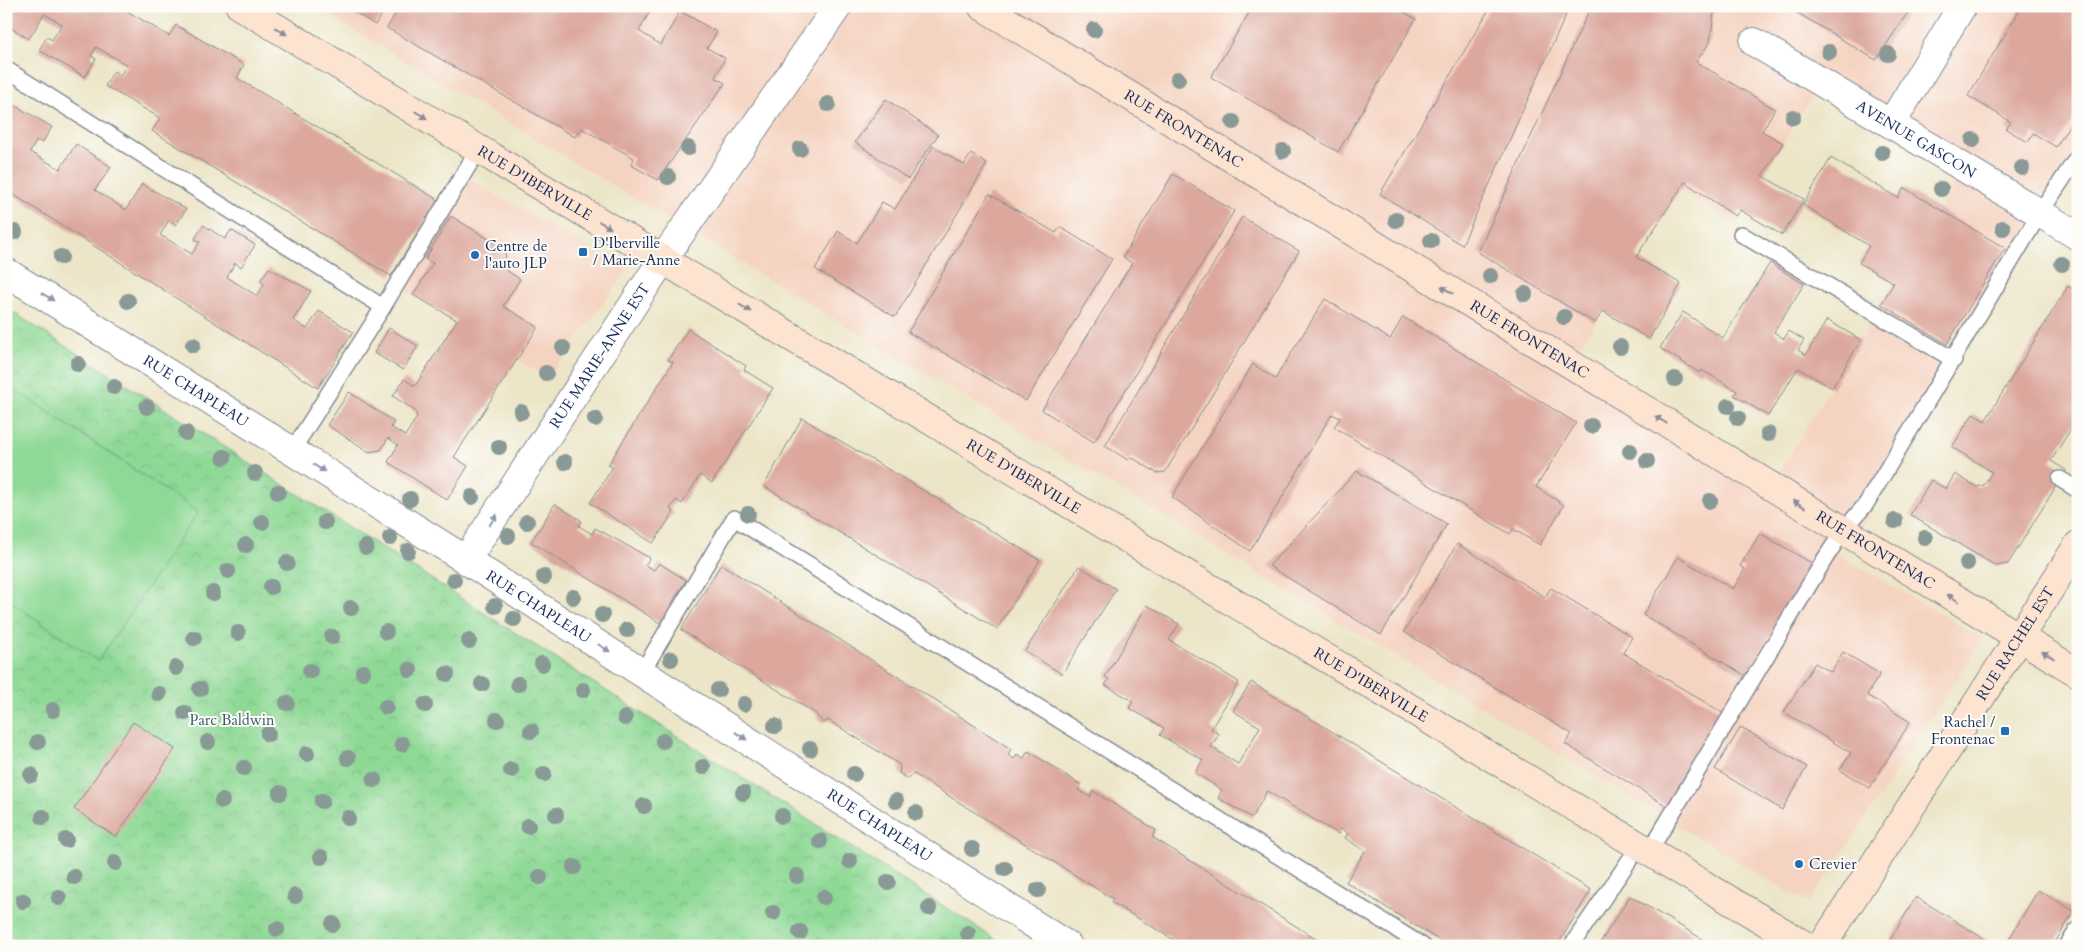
<svg xmlns="http://www.w3.org/2000/svg" width="2084" height="952" font-family="Cardo,serif">
	<style>
		.built { fill: #f5d3c1; fill-rule: evenodd }
		.park { fill: url(#park-crowns); stroke: #55847a }
		.pitch { fill: #8fd996; stroke: #55847a }
		.building { fill: #dca89e }
		.lines { fill: none; stroke-linecap: round; stroke-linejoin: round }
		.service-casing { stroke: #848a92; stroke-width: 18 }
		.minor-casing { stroke: #848a92; stroke-width: 30 }
		.secondary-casing { stroke: #848a92; stroke-width: 30 }
		.service { stroke: #fff; stroke-width: 15 }
		.minor { stroke: #fff; stroke-width: 28 }
		.secondary { stroke: #fde4d1; stroke-width: 28 }
		.tree { fill: #899995 }
		.oneway { fill: #8c8a98 }
		.oneway2 { fill: #8d97ae }
		.poi-dot { fill: #1f6fb2; stroke: #fdfcf7; stroke-width: 2 }
		.labels { text-anchor: middle; stroke-width: 4; stroke-linejoin: round; paint-order: stroke }
		.street-label { font-size: 15px; fill: #1b2f5e; stroke: #fdfcf7 }
		.poi-label { font-size: 15px; fill: #1b2f5e; stroke: #fdfcf7; text-anchor: start }
		.park-label { font-size: 15px; fill: #385a6c; stroke: #fdfcf7 }
	</style>
	<defs>
		<pattern id="park-crowns" width="20" height="18" patternUnits="userSpaceOnUse" patternTransform="scale(1.25)"><rect width="20" height="18" fill="#8fd996"/><path d="M2 6a3 3 0 1 1 6 0M12 15a3 3 0 1 1 6 0" fill="none" stroke="#7bbb84"/></pattern>
	</defs>
	<rect width="100%" height="100%" fill="#fdfcf7"/>
	<filter id="ink" filterUnits="userSpaceOnUse"><feTurbulence type="fractalNoise" baseFrequency=".02" numOctaves="2"/><feDisplacementMap in="SourceGraphic" scale="10" xChannelSelector="R" yChannelSelector="G"/><feConvolveMatrix kernelMatrix="1 2 1 2 8 2 1 2 1" color-interpolation-filters="sRGB"/></filter>
	<filter id="wash" filterUnits="userSpaceOnUse"><feTurbulence type="fractalNoise" baseFrequency=".0096" numOctaves="4" result="noise"/><feDisplacementMap in="SourceGraphic" scale="20" xChannelSelector="R" yChannelSelector="G"/><feGaussianBlur stdDeviation="1.12" result="paint"/><feColorMatrix in="noise" values="0 0 0 0 0 0 0 0 0 0 0 0 0 0 0 0 0 1.4 0 .05"/><feComposite in="paint" operator="in"/></filter>
	<g filter="url(#wash)">
		<rect width="100%" height="100%" fill="#ece5c7"/>
		<!-- built -->
		<g class="built">
			<path d="M314 6H2078V145L1954 360 1868 518 1834 552 1983 639 1809 904ZM1820 84 1966 166 1773 482 1572 359 1680 191 1733 221Z"/>
			<polygon points="457,172 628,270 548,378 393,283"/>
		</g>
		<!-- park -->
		<polygon class="park" points="6,308 1006,946 6,946"/>
		<!-- pitch -->
		<polygon class="pitch" points="6,384 198,512 98,661 6,599"/>
		<g id="blocks">
			<!-- building -->
			<g class="building">
				<polygon points="6,6 119,6 169,36 176,25 244,65 237,78 438,200 391,276 152,131 160,118 105,86 114,71 120,75 127,65 96,47 91,56 96,59 85,77 39,50 47,37 52,40 62,24 44,14 29,39 6,25"/>
				<polygon points="344,6 387,6 375,25"/>
				<polygon points="400,6 653,6 639,31 661,45 680,11 717,32 707,48 725,58 715,77 725,83 658,180 631,165 634,158 581,128 575,137 387,28"/>
				<polygon points="1253,6 1393,6 1416,19 1338,152 1211,77"/>
				<polygon points="1491,6 1570,6 1462,245 1380,194"/>
				<polygon points="1591,6 1718,6 1714,13 1710,42 1696,62 1775,109 1762,131 1783,143 1762,176 1804,199 1782,235 1740,210 1735,216 1685,182 1636,257 1681,284 1649,339 1603,311 1595,323 1478,252"/>
				<polygon points="1786,6 1912,6 1876,60"/>
				<polygon points="2022,6 2078,6 2078,111 2056,147 2033,133 2028,142 2006,129 2011,122 1968,96"/>
				<polygon points="886,99 938,135 908,179 855,142"/>
				<polygon points="6,100 52,127 42,143 37,140 30,152 60,169 76,144 111,167 95,190 126,210 142,184 186,209 176,225 169,220 160,235 192,254 200,242 195,239 203,225 225,239 231,230 255,245 241,267 235,263 227,277 257,296 264,284 260,281 269,268 311,291 293,320 307,329 319,311 353,332 318,388 6,190"/>
				<polygon points="933,146 964,165 971,154 987,164 895,317 815,269 838,231 857,243 882,202 895,209"/>
				<polygon points="1831,158 1898,198 1904,188 2005,248 1947,344 1881,304 1894,283 1859,263 1869,246 1803,205"/>
				<polygon points="1173,174 1234,211 1094,442 1042,410 1132,263 1123,257"/>
				<polygon points="989,194 1056,233 1060,227 1112,259 1026,401 908,332"/>
				<polygon points="451,216 505,249 507,271 520,279 503,306 538,327 454,457 468,466 447,500 388,462 398,445 388,438 381,450 369,452 327,425 349,392 394,422 391,427 405,436 417,417 415,411 393,396 404,379 415,386 457,320 413,295 433,263 425,259"/>
				<polygon points="1242,217 1299,251 1167,469 1165,472 1157,473 1131,457 1128,460 1105,446"/>
				<polygon points="1770,263 1804,284 1774,332 1784,339 1789,331 1804,340 1798,350 1806,355 1827,320 1861,340 1832,388 1798,368 1768,416 1734,395 1737,391 1702,370 1700,373 1660,348 1683,312 1723,338"/>
				<polygon points="2068,286 2078,292 2078,417 2051,461 2066,470 2008,564 1996,566 1910,515 1931,480 1946,489 1955,474 1977,487 1984,485 1992,472 1952,447 1973,414 1985,421"/>
				<polygon points="1325,299 1390,339 1403,317 1576,423 1536,487 1564,505 1540,545 1513,529 1510,534 1334,427 1340,418 1332,414 1250,551 1172,497 1253,364 1275,379"/>
				<polygon points="389,328 418,346 403,370 374,353"/>
				<polygon points="688,329 746,366 744,370 773,388 712,483 700,475 682,504 676,500 670,509 674,512 653,543 590,503 613,467 608,465 673,362 668,360"/>
				<polygon points="802,418 1040,560 997,629 764,486"/>
				<polygon points="1357,471 1447,524 1381,635 1269,566"/>
				<polygon points="555,504 582,521 579,526 592,534 595,528 650,558 645,565 654,570 659,563 686,580 660,623 531,542"/>
				<polygon points="1760,533 1813,564 1746,676 1643,615 1678,557 1733,589 1745,569 1740,566"/>
				<polygon points="1457,544 1545,597 1551,588 1632,637 1623,653 1723,713 1667,806 1565,744 1572,734 1404,632"/>
				<polygon points="721,564 1011,749 1008,755 1014,759 1017,754 1024,758 1028,751 1081,785 1078,790 1090,797 1093,791 1122,809 1156,830 1152,837 1328,946 1184,946 1111,902 1113,899 914,774 907,779 899,773 900,765 828,720 823,723 815,713 681,630"/>
				<polygon points="1079,566 1116,589 1062,674 1025,651"/>
				<polygon points="1147,605 1179,624 1169,640 1239,682 1211,729 1219,734 1211,747 1238,764 1260,727 1233,711 1251,682 1591,890 1557,946 1448,946 1346,882 1365,851 1345,838 1348,833 1341,829 1338,834 1267,791 1252,818 1218,798 1222,790 1195,773 1203,760 1160,735 1164,728 1129,708 1133,701 1105,685 1109,679 1105,677"/>
				<polygon points="1843,652 1880,674 1867,695 1910,722 1870,788 1840,770 1851,753 1784,712 1815,663 1831,672"/>
				<polygon points="133,722 175,749 116,837 74,809"/>
				<polygon points="1741,727 1807,767 1782,810 1715,769"/>
				<polygon points="2038,890 2074,911 2053,946 2005,946"/>
				<polygon points="1630,896 1714,946 1598,946"/>
				<polygon points="1916,897 1996,946 1896,946 1889,942"/>
			</g>
		</g>
	</g>
	<g filter="url(#ink)">
		<use href="#blocks" fill-opacity="0" stroke="#848a92" stroke-width="1"/>
		<g class="lines">
			<!-- service casing -->
			<g class="service-casing">
				<g id="service">
					<polyline points="6,69 383,307"/>
					<polyline points="1741,234 1954,360"/>
					<polyline points="292,451 383,307 478,150"/>
					<polyline points="2060,479 2078,490"/>
					<polyline points="642,672 734,518 1423,946"/>
					<polyline points="1649,852 1826,557 1843,531 1866,504 2040,213 2078,156"/>
					<polyline points="1571,946 1639,846"/>
					<polyline points="2067,946 2078,929"/>
				</g>
			</g>
			<!-- minor casing -->
			<g class="minor-casing">
				<g id="minor">
					<path id="s1" d="M1754 42 2078 236"/>
					<polyline points="1891,124 1962,6"/>
					<path id="s2" d="M6 272 466 560 1068 946"/>
					<path id="s3" d="M466 560 663 259 838 6"/>
				</g>
			</g>
			<!-- secondary casing -->
			<g class="secondary-casing">
				<g id="secondary">
					<path id="s4" d="M240 6 1806 946"/>
					<path id="s5" d="M982 6 2078 673"/>
					<path id="s6" d="M1822 946 2078 545"/>
				</g>
			</g>
			<!-- service -->
			<use href="#service" class="service"/>
			<!-- minor -->
			<use href="#minor" class="minor"/>
			<!-- secondary -->
			<use href="#secondary" class="secondary"/>
		</g>
		<!-- trees -->
		<g class="tree">
			<circle cx="1094" cy="30" r="8"/>
			<circle cx="1829" cy="52" r="8"/>
			<circle cx="1888" cy="54" r="8"/>
			<circle cx="1178" cy="79" r="8"/>
			<circle cx="828" cy="104" r="8"/>
			<circle cx="1793" cy="117" r="8"/>
			<circle cx="1233" cy="122" r="8"/>
			<circle cx="1973" cy="140" r="8"/>
			<circle cx="688" cy="148" r="8"/>
			<circle cx="800" cy="149" r="8"/>
			<circle cx="1283" cy="151" r="8"/>
			<circle cx="1882" cy="153" r="8"/>
			<circle cx="2022" cy="168" r="8"/>
			<circle cx="668" cy="177" r="8"/>
			<circle cx="1941" cy="189" r="8"/>
			<circle cx="1396" cy="220" r="8"/>
			<circle cx="2003" cy="228" r="8"/>
			<circle cx="15" cy="232" r="8"/>
			<circle cx="1431" cy="241" r="8"/>
			<circle cx="61" cy="257" r="8"/>
			<circle cx="2062" cy="264" r="8"/>
			<circle cx="1490" cy="276" r="8"/>
			<circle cx="1525" cy="294" r="8"/>
			<circle cx="128" cy="301" r="8"/>
			<circle cx="1564" cy="317" r="8"/>
			<circle cx="193" cy="345" r="8"/>
			<circle cx="1620" cy="347" r="8"/>
			<circle cx="563" cy="348" r="8"/>
			<circle cx="78" cy="364" r="8"/>
			<circle cx="546" cy="373" r="8"/>
			<circle cx="1675" cy="379" r="8"/>
			<circle cx="114" cy="387" r="8"/>
			<circle cx="1728" cy="406" r="8"/>
			<circle cx="147" cy="407" r="8"/>
			<circle cx="521" cy="412" r="8"/>
			<circle cx="1738" cy="418" r="8"/>
			<circle cx="595" cy="419" r="8"/>
			<circle cx="1591" cy="426" r="8"/>
			<circle cx="186" cy="433" r="8"/>
			<circle cx="1768" cy="434" r="8"/>
			<circle cx="499" cy="447" r="8"/>
			<circle cx="1630" cy="451" r="8"/>
			<circle cx="224" cy="457" r="8"/>
			<circle cx="1647" cy="461" r="8"/>
			<circle cx="565" cy="462" r="8"/>
			<circle cx="255" cy="473" r="8"/>
			<circle cx="278" cy="492" r="8"/>
			<circle cx="472" cy="497" r="8"/>
			<circle cx="410" cy="499" r="8"/>
			<circle cx="1710" cy="501" r="8"/>
			<circle cx="748" cy="514" r="8"/>
			<circle cx="1895" cy="521" r="8"/>
			<circle cx="262" cy="522" r="8"/>
			<circle cx="325" cy="522" r="8"/>
			<circle cx="527" cy="522" r="8"/>
			<circle cx="508" cy="536" r="8"/>
			<circle cx="390" cy="538" r="8"/>
			<circle cx="1925" cy="538" r="8"/>
			<circle cx="246" cy="545" r="8"/>
			<circle cx="366" cy="547" r="8"/>
			<circle cx="408" cy="551" r="8"/>
			<circle cx="287" cy="563" r="8"/>
			<circle cx="1967" cy="563" r="8"/>
			<circle cx="228" cy="571" r="8"/>
			<circle cx="544" cy="577" r="8"/>
			<circle cx="454" cy="580" r="8"/>
			<circle cx="271" cy="587" r="8"/>
			<circle cx="213" cy="593" r="8"/>
			<circle cx="573" cy="597" r="8"/>
			<circle cx="495" cy="606" r="8"/>
			<circle cx="351" cy="608" r="8"/>
			<circle cx="602" cy="615" r="8"/>
			<circle cx="514" cy="619" r="8"/>
			<circle cx="627" cy="630" r="8"/>
			<circle cx="386" cy="632" r="8"/>
			<circle cx="238" cy="633" r="8"/>
			<circle cx="332" cy="637" r="8"/>
			<circle cx="194" cy="638" r="8"/>
			<circle cx="469" cy="641" r="8"/>
			<circle cx="671" cy="659" r="8"/>
			<circle cx="542" cy="664" r="8"/>
			<circle cx="176" cy="668" r="8"/>
			<circle cx="410" cy="670" r="8"/>
			<circle cx="310" cy="671" r="8"/>
			<circle cx="363" cy="672" r="8"/>
			<circle cx="447" cy="674" r="8"/>
			<circle cx="482" cy="684" r="8"/>
			<circle cx="518" cy="684" r="8"/>
			<circle cx="200" cy="689" r="8"/>
			<circle cx="583" cy="690" r="8"/>
			<circle cx="718" cy="690" r="8"/>
			<circle cx="159" cy="694" r="8"/>
			<circle cx="287" cy="703" r="8"/>
			<circle cx="744" cy="704" r="8"/>
			<circle cx="425" cy="705" r="8"/>
			<circle cx="386" cy="707" r="8"/>
			<circle cx="53" cy="710" r="8"/>
			<circle cx="185" cy="713" r="8"/>
			<circle cx="625" cy="718" r="8"/>
			<circle cx="497" cy="720" r="8"/>
			<circle cx="775" cy="726" r="8"/>
			<circle cx="531" cy="731" r="8"/>
			<circle cx="268" cy="734" r="8"/>
			<circle cx="663" cy="741" r="8"/>
			<circle cx="38" cy="742" r="8"/>
			<circle cx="208" cy="742" r="8"/>
			<circle cx="402" cy="744" r="8"/>
			<circle cx="810" cy="749" r="8"/>
			<circle cx="307" cy="754" r="8"/>
			<circle cx="348" cy="758" r="8"/>
			<circle cx="703" cy="767" r="8"/>
			<circle cx="244" cy="768" r="8"/>
			<circle cx="511" cy="770" r="8"/>
			<circle cx="544" cy="774" r="8"/>
			<circle cx="854" cy="774" r="8"/>
			<circle cx="31" cy="775" r="8"/>
			<circle cx="374" cy="780" r="8"/>
			<circle cx="280" cy="793" r="8"/>
			<circle cx="743" cy="793" r="8"/>
			<circle cx="222" cy="801" r="8"/>
			<circle cx="322" cy="801" r="8"/>
			<circle cx="896" cy="801" r="8"/>
			<circle cx="644" cy="806" r="8"/>
			<circle cx="916" cy="813" r="8"/>
			<circle cx="556" cy="815" r="8"/>
			<circle cx="782" cy="816" r="8"/>
			<circle cx="43" cy="817" r="8"/>
			<circle cx="348" cy="818" r="8"/>
			<circle cx="528" cy="826" r="8"/>
			<circle cx="66" cy="840" r="8"/>
			<circle cx="820" cy="841" r="8"/>
			<circle cx="972" cy="849" r="8"/>
			<circle cx="321" cy="857" r="8"/>
			<circle cx="850" cy="861" r="8"/>
			<circle cx="115" cy="863" r="8"/>
			<circle cx="574" cy="867" r="8"/>
			<circle cx="1005" cy="869" r="8"/>
			<circle cx="797" cy="876" r="8"/>
			<circle cx="74" cy="877" r="8"/>
			<circle cx="540" cy="877" r="8"/>
			<circle cx="888" cy="882" r="8"/>
			<circle cx="1038" cy="890" r="8"/>
			<circle cx="295" cy="896" r="8"/>
			<circle cx="824" cy="897" r="8"/>
			<circle cx="59" cy="898" r="8"/>
			<circle cx="23" cy="901" r="8"/>
			<circle cx="929" cy="908" r="8"/>
			<circle cx="773" cy="913" r="8"/>
			<circle cx="333" cy="924" r="8"/>
			<circle cx="277" cy="929" r="8"/>
			<circle cx="800" cy="932" r="8"/>
			<circle cx="968" cy="933" r="8"/>
		</g>
		<!-- one-way arrows -->
		<defs><path id="oneway-solid" d="M-6-.8H1V-3.2L6.5 0L1 3.2V.8H-6Z" transform="scale(1.25)"/></defs>
		<g class="oneway">
			<use href="#oneway-solid" transform="translate(281 31) rotate(31)"/>
			<use href="#oneway-solid" transform="translate(421 115) rotate(31)"/>
			<use href="#oneway-solid" transform="translate(605 225) rotate(31)"/>
			<use href="#oneway-solid" transform="translate(1447 290) rotate(-149)"/>
			<use href="#oneway-solid" transform="translate(745 308) rotate(31)"/>
			<use href="#oneway-solid" transform="translate(1661 420) rotate(-149)"/>
			<use href="#oneway-solid" transform="translate(1799 504) rotate(-149)"/>
			<use href="#oneway-solid" transform="translate(1953 598) rotate(-148)"/>
			<use href="#oneway-solid" transform="translate(2048 655) rotate(-150)"/>
		</g>
		<g class="oneway2">
			<use href="#oneway-solid" transform="translate(48 297) rotate(32)"/>
			<use href="#oneway-solid" transform="translate(319 468) rotate(32)"/>
			<use href="#oneway-solid" transform="translate(493 520) rotate(-57)"/>
			<use href="#oneway-solid" transform="translate(604 648) rotate(32)"/>
			<use href="#oneway-solid" transform="translate(741 736) rotate(33)"/>
		</g>
	</g>
	<!-- markers -->
	<g class="poi-dot">
		<rect x="578" y="247" width="10" height="10" rx="2.5"/>
		<circle cx="475" cy="255" r="5"/>
		<rect x="2000" y="726" width="10" height="10" rx="2.5"/>
		<circle cx="1799" cy="864" r="5"/>
	</g>
	<g class="labels">
		<!-- street labels -->
		<g class="street-label">
			<text dy="5" stroke="none"><textPath href="#s5" startOffset="236">RUE FRONTENAC</textPath></text>
			<text dy="5" stroke="none"><textPath href="#s1" startOffset="189">AVENUE GASCON</textPath></text>
			<text dy="5" stroke="none"><textPath href="#s4" startOffset="344">RUE D'IBERVILLE</textPath></text>
			<text dy="5" stroke="none"><textPath href="#s5" startOffset="641">RUE FRONTENAC</textPath></text>
			<text dy="5" stroke="none"><textPath href="#s3" startOffset="244">RUE MARIE-ANNE EST</textPath></text>
			<text dy="5" stroke="none"><textPath href="#s2" startOffset="224">RUE CHAPLEAU</textPath></text>
			<text dy="5" stroke="none"><textPath href="#s4" startOffset="914">RUE D'IBERVILLE</textPath></text>
			<text dy="5" stroke="none"><textPath href="#s5" startOffset="1046">RUE FRONTENAC</textPath></text>
			<text dy="5" stroke="none"><textPath href="#s2" startOffset="629">RUE CHAPLEAU</textPath></text>
			<text dy="5" stroke="none"><textPath href="#s6" startOffset="359">RUE RACHEL EST</textPath></text>
			<text dy="5" stroke="none"><textPath href="#s4" startOffset="1319">RUE D'IBERVILLE</textPath></text>
			<text dy="5" stroke="none"><textPath href="#s2" startOffset="1034">RUE CHAPLEAU</textPath></text>
		</g>
		<!-- poi labels -->
		<g class="poi-label">
			<text x="593" y="248">D'Iberville<tspan x="593" dy="17">/ Marie-Anne</tspan></text>
			<text x="485" y="251">Centre de<tspan x="485" dy="17">l'auto JLP</tspan></text>
			<text x="1995" y="727" text-anchor="end">Rachel /<tspan x="1995" dy="17">Frontenac</tspan></text>
			<text x="1809" y="869">Crevier</text>
		</g>
		<!-- park labels -->
		<g class="park-label">
			<text x="232" y="725">Parc Baldwin</text>
		</g>
	</g>
	<!-- margin -->
	<rect width="2084" height="952" fill="none" stroke="#fdfcf7" stroke-width="25"/>
</svg>
